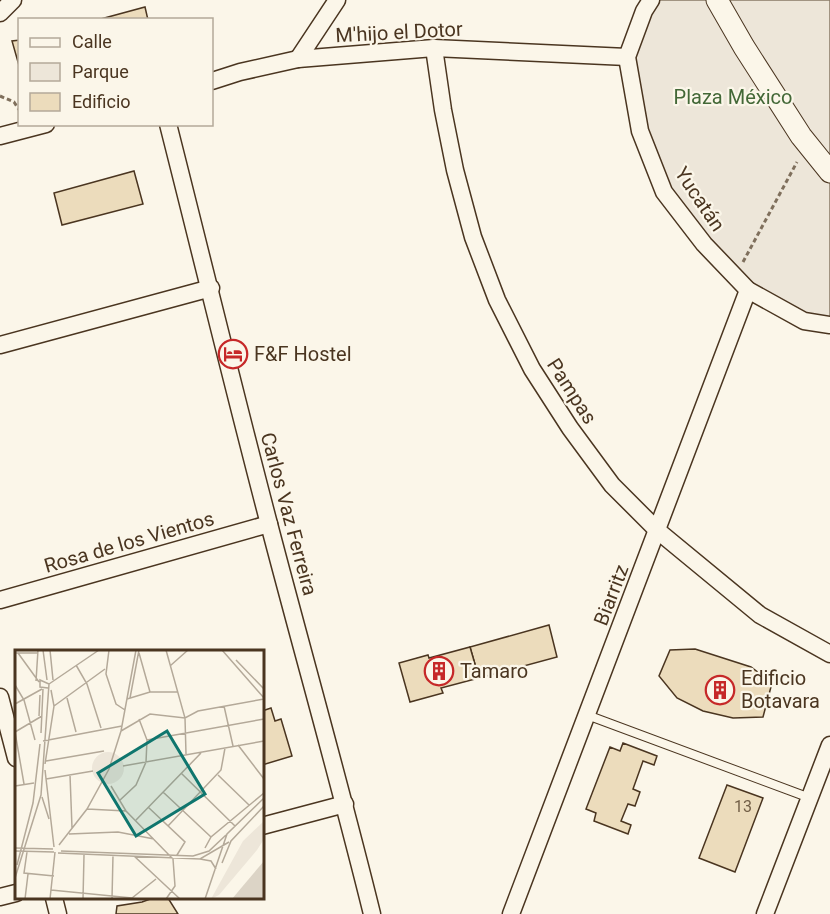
<svg xmlns="http://www.w3.org/2000/svg" width="830" height="914" font-family="Roboto,sans-serif">
	<style>
		.green { fill: #ede6d9; stroke: #887966; stroke-width: 1.5 }
		.building { fill: #ecdcbc; stroke: #4a3520; stroke-width: 1.5 }
		.lines { fill: none; stroke-linecap: round; stroke-linejoin: round }
		.service-casing { stroke: #4a3520; stroke-width: 10 }
		.minor-casing { stroke: #4a3520; stroke-width: 19 }
		.tertiary-casing { stroke: #4a3520; stroke-width: 23 }
		.path { stroke: #7f6f5c; stroke-width: 3; stroke-dasharray: 4.5 3; stroke-linecap: butt }
		.service { stroke: #fbf6e9; stroke-width: 8 }
		.minor { stroke: #fbf6e9; stroke-width: 16 }
		.tertiary { stroke: #fbf6e9; stroke-width: 21 }
		.labels { text-anchor: middle; stroke-width: 4.5; stroke-linejoin: round; paint-order: stroke }
		.number-label { font-size: 16px; fill: #725f47 }
		.street-label { font-size: 20px; fill: #4a3520; stroke: #fbf6e9 }
		.park-label { font-size: 20px; fill: #436837; stroke: #fbf6e9 }
		.poi-label { font-size: 20px; fill: #4a3520; stroke: #fbf6e9; text-anchor: start }
		.inset-road { fill: none; stroke: #b4a999; stroke-width: 1.5 }
		.view { fill: #0f766e; fill-opacity: 0.15; stroke: #0f766e; stroke-width: 3 }
		.inset-edge { fill: none; stroke: #4a3520; stroke-width: 3 }
	</style>
	<rect width="100%" height="100%" fill="#fbf6e9"/>
	<!-- green -->
	<polygon class="green" points="651,0 830,0 830,325 748,290 664,192 627,57"/>
	<!-- building -->
	<g class="building">
		<polygon points="145,7 148,20 97,20"/>
		<polygon points="20,40 20,69 12,41"/>
		<polygon points="134,171 143,204 62,225 54,193"/>
		<polygon points="549,625 557,657 479,678 470,647"/>
		<polygon points="470,647 479,678 441,688 443,693 410,702 399,663 428,655 429,658"/>
		<polygon points="695,649 751,667 772,683 763,717 733,718 703,711 677,698 659,676 670,650"/>
		<polygon points="271,708 275,721 281,719 292,756 262,765 262,711"/>
		<polygon points="623,743 657,756 654,765 643,761 633,789 640,792 635,806 628,804 621,821 631,825 628,834 594,821 596,813 586,809 610,747 620,751"/>
		<polygon points="727,785 763,798 735,872 699,858"/>
		<polygon points="153,898 168,898 178,914 116,914 117,906 142,902"/>
	</g>
	<g class="lines">
		<!-- service casing -->
		<g class="service-casing">
			<polyline id="service" points="587,715 810,798"/>
		</g>
		<!-- minor casing -->
		<g class="minor-casing">
			<g id="minor">
				<polyline points="651,0 644,11 627,57 640,131 664,192 704,244 748,290 804,321 830,325"/>
				<polyline points="0,13 13,0"/>
				<polyline points="434,48 443,110 455,170 473,237 497,300 532,369 570,428 612,485 658,531 760,615 830,654"/>
				<polyline points="298,59 337,0"/>
				<polyline points="212,81 240,72 298,59 434,48 627,57"/>
				<path d="M168 124C202 258 234 391 269 524 303 654 340 784 372 914"/>
				<polyline points="0,136 46,124"/>
				<polyline points="0,345 211,288"/>
				<polyline points="0,600 269,524"/>
				<polyline points="0,697 16,758"/>
				<polyline points="262,826 345,804"/>
				<polyline points="0,897 16,893"/>
				<polyline points="54,898 58,914"/>
				<polyline points="511,914 748,290"/>
				<polyline points="765,914 830,745"/>
			</g>
		</g>
		<!-- tertiary casing -->
		<g class="tertiary-casing">
			<polyline id="tertiary" points="717,0 744,47 801,136 830,172"/>
		</g>
		<!-- path -->
		<g class="path">
			<polyline points="0,96 14,102 20,111"/>
			<polyline points="743,262 797,162"/>
		</g>
		<!-- service -->
		<use href="#service" class="service"/>
		<!-- minor -->
		<use href="#minor" class="minor"/>
		<!-- tertiary -->
		<use href="#tertiary" class="tertiary"/>
	</g>
	<!-- icons -->
	<defs>
		<g id="hotel-ring" transform="scale(1.5)"><circle r="9.5" fill="#fbf6e9" stroke="#c62828" stroke-width="1.5"/><path d="M-6-4.5h1.5V1H6V5H4.5V3h-9V5H-6ZM-4 0a1.8 1.8 0 1 1 3.6 0ZM.5 0V-2.5h3Q6-2.5 6 0Z" fill="#c62828"/></g>
		<g id="building-ring" transform="scale(1.5)"><circle r="9.5" fill="#fbf6e9" stroke="#c62828" stroke-width="1.5"/><path d="M-4-6H4V6H1V3H-1V6H-4ZM-2.5-4.3h1.7v1.8h-1.7ZM.8-4.3h1.7v1.8H.8ZM-2.5-1h1.7V.8h-1.7ZM.8-1h1.7V.8H.8Z" fill="#c62828"/></g>
	</defs>
	<g fill-rule="evenodd">
		<use href="#hotel-ring" x="233" y="354"/>
		<use href="#building-ring" x="439" y="671"/>
		<use href="#building-ring" x="720" y="690"/>
	</g>
	<g class="labels">
		<!-- number labels -->
		<g class="number-label">
			<text x="743" y="812">13</text>
		</g>
		<!-- street labels -->
		<g class="street-label">
			<text transform="translate(399 32) rotate(-3)" y="7">M'hijo el Dotor</text>
			<text transform="translate(700 199) rotate(56)" y="7">Yucatán</text>
			<text transform="translate(572 391) rotate(57)" y="7">Pampas</text>
			<text transform="translate(289 514) rotate(75)" y="7">Carlos Vaz Ferreira</text>
			<text transform="translate(129 542) rotate(-16)" y="7">Rosa de los Vientos</text>
			<text transform="translate(611 595) rotate(-69)" y="7">Biarritz</text>
		</g>
		<!-- park labels -->
		<g class="park-label">
			<text x="733" y="104">Plaza México</text>
		</g>
		<!-- poi labels -->
		<g class="poi-label">
			<text x="254" y="361">F&amp;F Hostel</text>
			<text x="460" y="678">Tamaro</text>
			<text x="741" y="685">Edificio<tspan x="741" dy="23">Botavara</tspan></text>
		</g>
	</g>
	<!-- overview -->
	<g transform="translate(15 650)">
		<rect width="249" height="249" fill="#fbf6e9"/>
		<path d="M77 118a16 16 0 1 1 32 0a16 16 0 1 1-32 0ZM249 171V189L242 200 204 245 196 249 228 191Z" fill="#ede6d9"/>
		<path d="M249 211V249H217L227 237Z" fill="#dcd4c6"/>
		<path class="inset-road" d="M28 0 32 30M35 0 38 30M94 0 91 24 101 54 110 60M151 0 170 68 171 104M207 0 249 48M0 3H23M3 3 24 32M124 3 135 42M221 10 249 39M61 15 72 34 86 78M155 16 173 0M21 31 23 0M34 34 84 0M0 35 9 50 20 90M52 48 61 82M115 48 124 0M112 49 135 42H163M0 54 27 39M39 56 90 19M209 56 218 96M24 66 25 45M106 81 135 64 170 68 183 61 249 49M0 82 9 134M0 82 27 66M26 83 28 39M132 90 249 69M28 91 107 76M223 95 249 129M31 111 89 101M30 114 39 56 36 40M108 116 249 91M30 120 39 197M166 123 220 176M55 125 57 178M203 125 234 155M31 129 78 121M0 136 19 133M96 136 111 161 158 209 160 236 151 249M148 142 196 187M27 147 34 169M104 151 121 135 131 112 132 90 124 69M133 157 170 192 162 205M72 159 111 161M121 170 186 103M153 176 206 120 210 98M54 184 103 182 139 189M44 195 72 159 94 119 106 81 121 0M0 198 38 199M190 198 196 187 249 143M0 201 39 202M46 201 178 206 194 201 211 185M12 202 9 223 39 226M43 203 185 209 214 192M119 206 165 249M185 209 196 211 201 219M207 213 216 191 249 156M2 215 18 153 25 94M0 228 26 145 34 34 25 30V37L33 38M36 240 117 248 141 229M10 249 13 224M35 249 40 202M68 249 69 205M97 249 98 205M190 249 212 184 249 148"/>
		<path class="view" d="M152 81 190 144 121 186 83 123Z"/>
		<rect width="249" height="249" class="inset-edge"/>
	</g>
	<!-- legend -->
	<rect x="18" y="18" width="195" height="108" fill="#fbf6e9" stroke="#b4a999" stroke-width="1.5"/>
	<rect x="30" y="38" width="30" height="9" fill="#fbf6e9" stroke="#b4a999" stroke-width="1.5"/>
	<text x="72" y="48" font-size="18" fill="#4a3520">Calle</text>
	<rect x="30" y="63" width="30" height="18" fill="#ede6d9" stroke="#b4a999" stroke-width="1.5"/>
	<text x="72" y="78" font-size="18" fill="#4a3520">Parque</text>
	<rect x="30" y="93" width="30" height="18" fill="#ecdcbc" stroke="#b4a999" stroke-width="1.5"/>
	<text x="72" y="108" font-size="18" fill="#4a3520">Edificio</text>
</svg>
